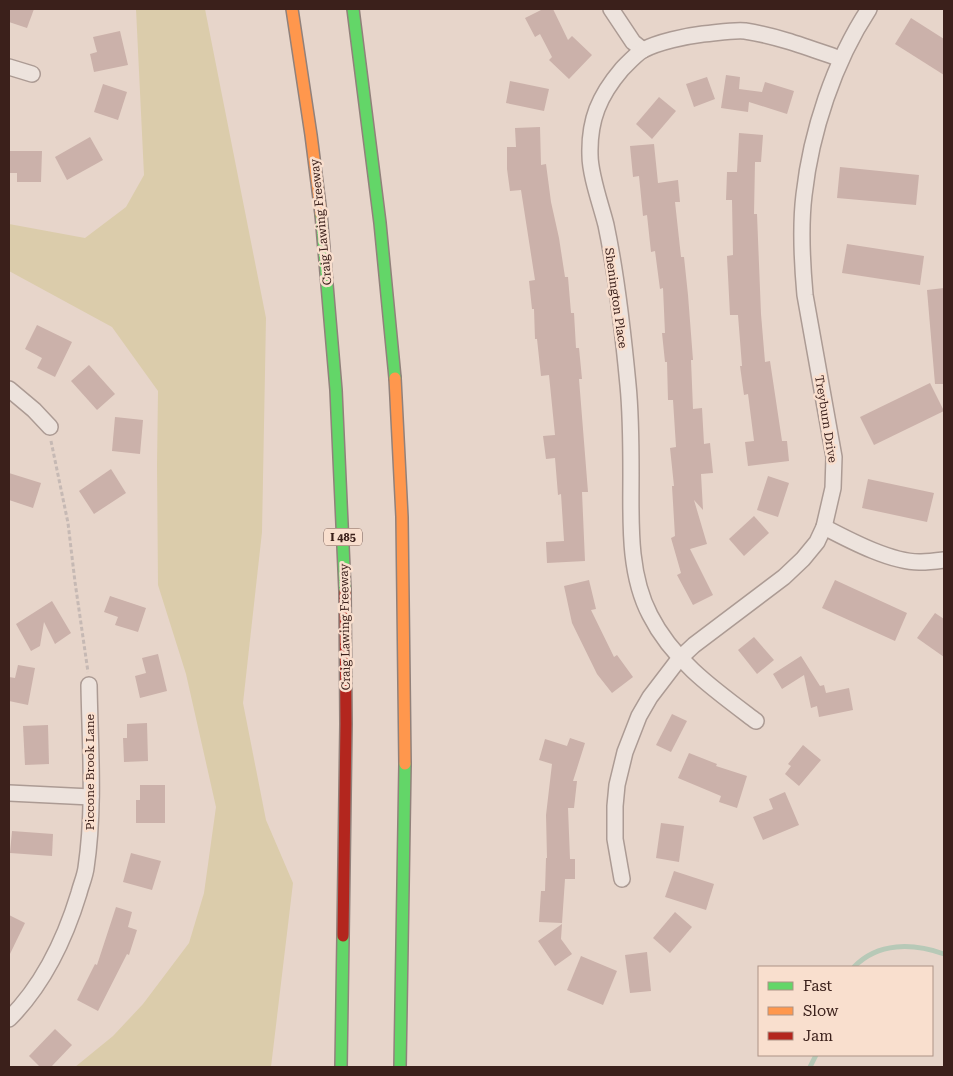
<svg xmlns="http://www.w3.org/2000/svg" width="953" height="1076" font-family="'Roboto Serif',serif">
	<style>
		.green { fill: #dbccab }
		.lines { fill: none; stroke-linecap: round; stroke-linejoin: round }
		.stream { stroke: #b7c9b7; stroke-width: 5 }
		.building { fill: #cbb1aa }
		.street-casing { stroke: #ac9b94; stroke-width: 18 }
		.fast-casing { stroke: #91817b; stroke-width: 14 }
		.slow-casing { stroke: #91817b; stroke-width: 14 }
		.jam-casing { stroke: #91817b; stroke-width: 14 }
		.path { stroke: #c6b9b4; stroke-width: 3; stroke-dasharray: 4 2.5; stroke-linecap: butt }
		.street { stroke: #ede3dd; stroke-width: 15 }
		.fast { stroke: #63d668; stroke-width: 11 }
		.slow { stroke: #ff974d; stroke-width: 11 }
		.jam { stroke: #b3261e; stroke-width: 11 }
		.labels { text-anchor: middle; stroke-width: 5; stroke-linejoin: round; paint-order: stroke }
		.shield { fill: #f9dfce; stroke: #745951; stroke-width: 1 }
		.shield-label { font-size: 11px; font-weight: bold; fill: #3b201b }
		.street-label { font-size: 12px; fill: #3b201b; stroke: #f9dfce }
	</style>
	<rect width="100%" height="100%" fill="#e7d5ca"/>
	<!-- green -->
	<polygon class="green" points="136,9 205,9 266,318 262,532 243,703 266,820 293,883 271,1067 75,1067 113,1036 143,1004 189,943 204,893 216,807 186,674 158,585 157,465 158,391 112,327 9,271 9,224 85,238 126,207 144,175"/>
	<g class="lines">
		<!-- stream -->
		<g class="stream">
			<path d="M854 967C878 942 913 943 944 954"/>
			<polyline points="810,1067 816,1055"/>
		</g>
	</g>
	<!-- building -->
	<g class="building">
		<polygon points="9,9 34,9 27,28 9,22"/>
		<polygon points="543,9 553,9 568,40 572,36 592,55 569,79 549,60 552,57 540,34 535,37 525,18"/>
		<polygon points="911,18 944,39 944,75 895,44"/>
		<polygon points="120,31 128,65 94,72 90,54 97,52 93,37"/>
		<polygon points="726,75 740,77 739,89 762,92 765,82 794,91 787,114 749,102 748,112 721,108"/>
		<polygon points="707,77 715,99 694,107 686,84"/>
		<polygon points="510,81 549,89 544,111 506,103"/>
		<polygon points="103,84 127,92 118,120 94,112"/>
		<polygon points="659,97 676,111 652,139 636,124"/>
		<polygon points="540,127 541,165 546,164 551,202 559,238 565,277 568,277 571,313 574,313 576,348 579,348 582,379 579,379 588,492 582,492 585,561 547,563 546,542 564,541 561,494 558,495 555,458 546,459 543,436 555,435 549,375 541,376 537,339 535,339 534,309 532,309 529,281 535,280 521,190 510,191 507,169 507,147 516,147 515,128"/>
		<polygon points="739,133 763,135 761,162 755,162 754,214 757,214 761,314 765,362 770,361 782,441 787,441 789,461 748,466 745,442 754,441 748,394 744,395 740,366 742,366 738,315 730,315 727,256 733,255 732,200 726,200 727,172 737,172"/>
		<polygon points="90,137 103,160 67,180 55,157"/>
		<polygon points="654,144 658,183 678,180 680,202 675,202 681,257 684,257 688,295 693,360 691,360 693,409 702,408 704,444 710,443 713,473 701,474 703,510 694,500 707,544 690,549 713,595 693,605 677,575 681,573 671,538 675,536 672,486 674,486 670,448 676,447 673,400 668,400 667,362 665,362 662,333 665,333 663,288 660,289 655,251 651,252 647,215 643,216 639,176 633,177 630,146"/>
		<polygon points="9,151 42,151 41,182 17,182 17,173 9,173"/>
		<polygon points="840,167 919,175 916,205 837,198"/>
		<polygon points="847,244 924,256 920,285 842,273"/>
		<polygon points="944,288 944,384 935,384 927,290"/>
		<polygon points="37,325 72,342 55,377 37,368 42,358 25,349"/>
		<polygon points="89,365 115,394 97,410 71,381"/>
		<polygon points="930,383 944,411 874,445 860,417"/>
		<polygon points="115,417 143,420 140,454 112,451"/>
		<polygon points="111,469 126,493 94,514 79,491"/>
		<polygon points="9,473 41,483 33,508 9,500"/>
		<polygon points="768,476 789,483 778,517 757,510"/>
		<polygon points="868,479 934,493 927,522 862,508"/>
		<polygon points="754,516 769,533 744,556 729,539"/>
		<polygon points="589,580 596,609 591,610 614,657 617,655 633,677 612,693 597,674 572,623 564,586"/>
		<polygon points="835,580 907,613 895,641 822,608"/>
		<polygon points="110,596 146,608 138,632 115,625 118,617 104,612"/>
		<polygon points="52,601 71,633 55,644 44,622 40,646 31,651 16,624"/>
		<polygon points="935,613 944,619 944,657 917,638"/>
		<polygon points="754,637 774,660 757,674 738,650"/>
		<polygon points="158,654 167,691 140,698 135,676 146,673 142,658"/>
		<polygon points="801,656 820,686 824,685 826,693 849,688 853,710 819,717 817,706 811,708 804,675 782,689 773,674"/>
		<polygon points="18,665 35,668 28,705 9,701 9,677 15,678"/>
		<polygon points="672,714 687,721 671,752 656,745"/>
		<polygon points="147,723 148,761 124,762 123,738 127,738 127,724"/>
		<polygon points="48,725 49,764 25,765 23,726"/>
		<polygon points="570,738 585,743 573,781 577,781 574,808 568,808 570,859 575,859 575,879 565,879 562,923 539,922 541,891 545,891 546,858 547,858 546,815 552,764 539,760 545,739 567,746"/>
		<polygon points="803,745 821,760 799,786 785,774 791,766 788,764"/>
		<polygon points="689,753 717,764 716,766 747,776 737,808 719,802 721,796 678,778"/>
		<polygon points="140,785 165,785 165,823 136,823 136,800 140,800"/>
		<polygon points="785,792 799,825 763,840 753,817 773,809 769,799"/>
		<polygon points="661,823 684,826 679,862 656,858"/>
		<polygon points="12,831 53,834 52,856 10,853"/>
		<polygon points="131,853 161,861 152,890 123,882"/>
		<polygon points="674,871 714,884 706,910 665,897"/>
		<polygon points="116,907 132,912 128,927 137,930 129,955 127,954 98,1011 77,1000 95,964 97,965"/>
		<polygon points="675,912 692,927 670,953 653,938"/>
		<polygon points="9,915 25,923 9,956"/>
		<polygon points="562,924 561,939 572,954 555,966 538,941"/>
		<polygon points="647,952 651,991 630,993 625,955"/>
		<polygon points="581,956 617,971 603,1005 567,990"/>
		<polygon points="55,1029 72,1045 51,1067 40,1067 29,1056"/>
	</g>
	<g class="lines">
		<!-- street casing -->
		<g class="street-casing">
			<g id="street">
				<polyline points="611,9 633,42 643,50"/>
				<polyline points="9,67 32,74"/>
				<polyline points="9,389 34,410 50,427"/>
				<path d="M824 527C849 540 892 563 921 562 928 562 936 561 944 560"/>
				<path d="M756 721C716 691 673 661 650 615 628 573 631 521 631 475 631 445 631 415 628 385 623 332 617 277 606 225 601 205 590 175 590 155 589 120 599 96 622 69 628 63 636 54 643 50 658 42 686 36 703 34 717 33 731 30 745 31 778 36 809 48 841 59"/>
				<polyline points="9,793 91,797"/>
				<path d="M622 879 615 839V806L617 785 625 752 639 716 650 697 679 659 694 645 784 577 803 559 817 542 824 527 833 488 834 457 805 295C802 262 800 228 804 195 811 132 834 62 869 9"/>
				<path d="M9 1019C43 985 65 939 79 893 81 885 85 876 86 868 95 807 90 745 89 685"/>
			</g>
		</g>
		<!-- fast casing -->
		<g class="fast-casing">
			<g id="fast">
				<polyline points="353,9 380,223 395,378"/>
				<polyline points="321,214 336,390 345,591"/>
				<polyline points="341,1067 343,936"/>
				<polyline points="400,1067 405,764"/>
			</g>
		</g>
		<!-- slow casing -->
		<g class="slow-casing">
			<g id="slow">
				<polyline points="292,9 311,135 321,214"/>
				<polyline points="395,378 402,517 405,764"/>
			</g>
		</g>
		<!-- jam casing -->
		<g class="jam-casing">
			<polyline id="jam" points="343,936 346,724 345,591"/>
		</g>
		<!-- path -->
		<polyline class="path" points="51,441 68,523 75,582 88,672"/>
		<!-- street -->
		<use href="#street" class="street"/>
		<!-- fast -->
		<use href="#fast" class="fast"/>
		<!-- slow -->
		<use href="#slow" class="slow"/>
		<!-- jam -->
		<use href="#jam" class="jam"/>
	</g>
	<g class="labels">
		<!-- shield labels -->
		<rect class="shield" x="324" y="528.5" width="38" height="17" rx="4"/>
		<g class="shield-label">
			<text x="343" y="541">I 485</text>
		</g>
		<!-- street labels -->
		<g class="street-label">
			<text transform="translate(321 222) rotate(-96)" y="4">Craig Lawing Freeway</text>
			<text transform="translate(616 298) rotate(82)" y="4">Shenington Place</text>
			<text transform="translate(826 419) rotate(81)" y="4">Treyburn Drive</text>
			<text transform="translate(345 627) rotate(-91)" y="4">Craig Lawing Freeway</text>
			<text transform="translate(90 772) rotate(-90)" y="4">Piccone Brook Lane</text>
		</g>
	</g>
	<!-- border -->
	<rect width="953" height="1076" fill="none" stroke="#3b201b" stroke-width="20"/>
	<!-- legend -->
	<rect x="758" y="966" width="175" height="90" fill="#f9dfce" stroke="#ad9386"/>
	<rect x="768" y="982" width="25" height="8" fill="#63d668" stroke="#ad9386"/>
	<text x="803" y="991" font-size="15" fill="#3b201b">Fast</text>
	<rect x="768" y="1007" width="25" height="8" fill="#ff974d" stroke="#ad9386"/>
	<text x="803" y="1016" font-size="15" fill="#3b201b">Slow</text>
	<rect x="768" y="1032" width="25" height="8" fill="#b3261e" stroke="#ad9386"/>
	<text x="803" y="1041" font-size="15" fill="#3b201b">Jam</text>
</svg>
